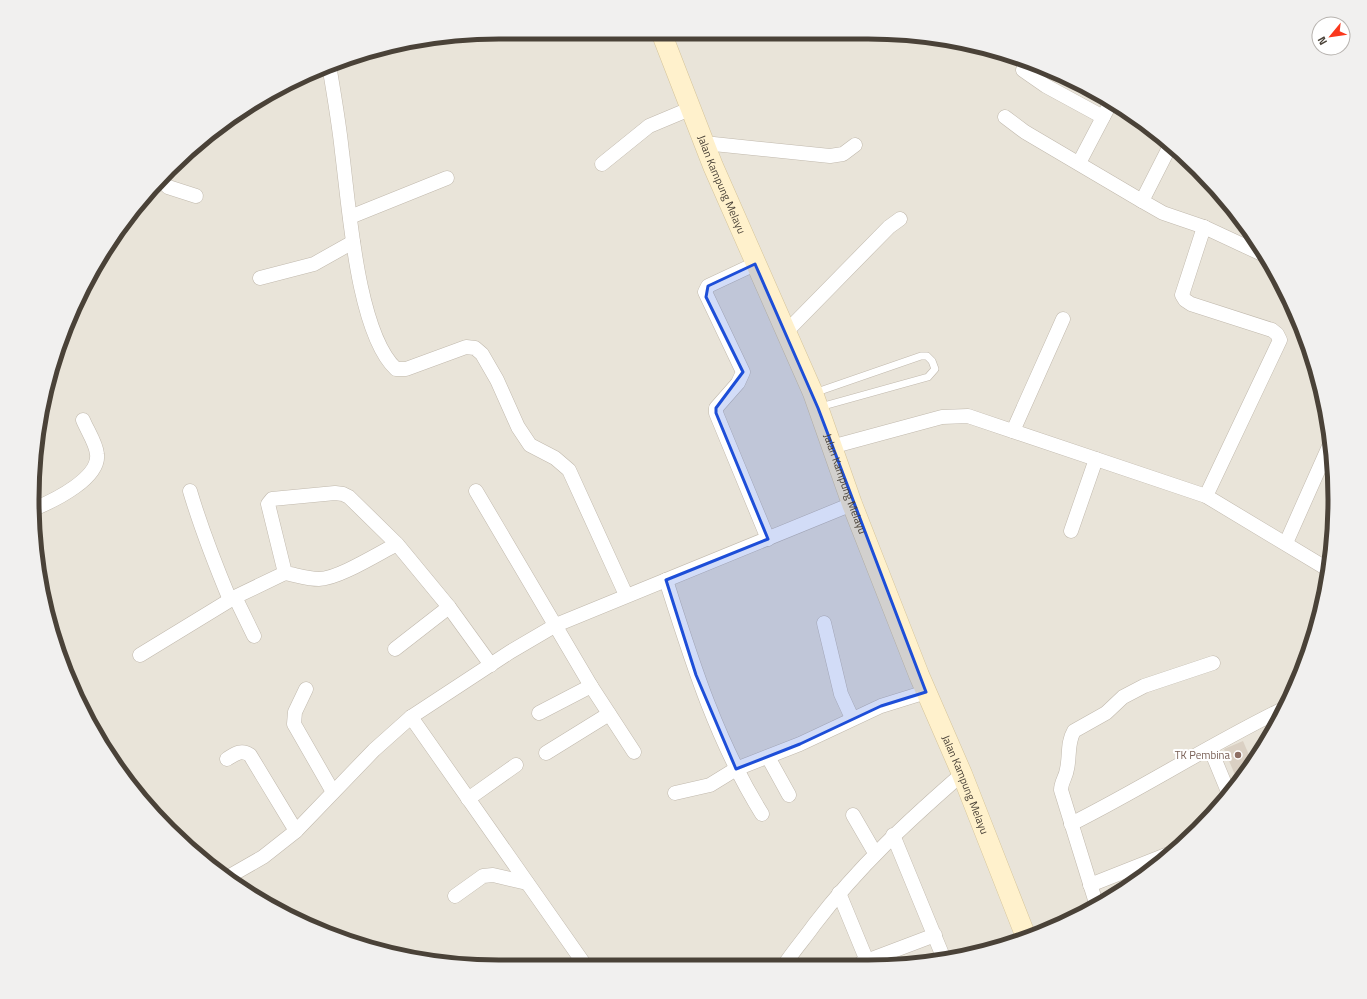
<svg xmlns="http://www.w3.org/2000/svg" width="1367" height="999" font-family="'Titillium Web',sans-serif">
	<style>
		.residential { fill: #e9e4d9 }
		.building { fill: #dad0c3 }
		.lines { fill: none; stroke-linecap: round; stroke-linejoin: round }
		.service-casing { stroke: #c1b9ad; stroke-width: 8 }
		.minor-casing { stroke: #c1b9ad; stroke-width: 15 }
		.secondary-casing { stroke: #d5c49a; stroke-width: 21 }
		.service { stroke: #fff; stroke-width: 7 }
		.minor { stroke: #fff; stroke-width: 14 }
		.secondary { stroke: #fff1cc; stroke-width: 20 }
		.marked { fill: #1d4ed8; fill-opacity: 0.2; stroke: #1d4ed8; stroke-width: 3; stroke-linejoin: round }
		.education-dot { fill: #8d6e63; stroke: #fff; stroke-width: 1.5 }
		.labels { text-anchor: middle; stroke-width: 4; stroke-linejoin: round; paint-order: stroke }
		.street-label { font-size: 11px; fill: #4a4238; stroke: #fff }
		.education-label { font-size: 11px; fill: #785e54; stroke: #fff; text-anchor: end }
		.rim { fill: none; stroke: #4a4238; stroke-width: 5 }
	</style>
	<rect width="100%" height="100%" fill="#f5f2eb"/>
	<!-- residential -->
	<polygon class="residential" points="500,32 868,32 988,48 1047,68 1127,111 1176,148 1238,215 1287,293 1319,378 1334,469 1331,560 1310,650 1272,733 1219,808 1152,870 1047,931 929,963 469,966 349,942 266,904 191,851 129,784 68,678 36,560 36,438 48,378 80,293 148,191 240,111 320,68 378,48"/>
	<!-- building -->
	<polygon class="building" points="1243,741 1252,762 1238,782 1224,749"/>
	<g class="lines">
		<!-- service casing -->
		<g class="service-casing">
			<polyline id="service" points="814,393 921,356 927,356 932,361 935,369 928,377 820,407"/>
		</g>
		<!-- minor casing -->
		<g class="minor-casing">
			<g id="minor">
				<path d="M329 65C334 94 339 123 342 152 349 205 357 333 396 369H406L466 347 475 348 482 354 497 380 518 427 530 445 555 458 569 470 626 595"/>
				<polyline points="1023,70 1046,86 1103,117"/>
				<polyline points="1005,117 1025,132 1142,201"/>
				<polyline points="704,143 830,156 843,154 855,145"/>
				<polyline points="1171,144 1142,201 1163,213 1204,227 1262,254"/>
				<polyline points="1079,163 1111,102"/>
				<polyline points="602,164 649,126 692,108"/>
				<polyline points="161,180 168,187 196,196"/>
				<polyline points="350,217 447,178"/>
				<polyline points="1204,227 1182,295 1185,300 1191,304 1272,330 1277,334 1280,340 1206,496"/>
				<polyline points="755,264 708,286 705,292 743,372 738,383 716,408 716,413 768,539"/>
				<polyline points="260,278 314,264 353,242"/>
				<polyline points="785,333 889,227 900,219"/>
				<polyline points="1013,431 1063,319"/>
				<polyline points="831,447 942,417 968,416 1206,496 1329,570"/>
				<path d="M190 491C201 528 215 564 230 600"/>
				<polyline points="476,491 591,686 634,752"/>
				<path d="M36 508C55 500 100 478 97 454 96 443 87 430 83 420"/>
				<polyline points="1071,531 1096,459"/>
				<polyline points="1286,543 1330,444"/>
				<path d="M397 544C379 553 338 579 319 579 308 579 296 575 285 573L268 504 272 499 335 493 343 494 349 497 397 544 449 607 491 665"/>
				<path d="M666 580C692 662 716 740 762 814"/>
				<polyline points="235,597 254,636"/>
				<polyline points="824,623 841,694 852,718"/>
				<polyline points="395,649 449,607"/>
				<polyline points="140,655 235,597 285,573"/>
				<polyline points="306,689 295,712 294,724 333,792"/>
				<polyline points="539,713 591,686"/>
				<polyline points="411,717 585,965"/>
				<polyline points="1210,748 1229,794"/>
				<polyline points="546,753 609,714"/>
				<polyline points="768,757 789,795"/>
				<path d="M227 759C235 754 241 749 250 755L296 831"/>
				<polyline points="675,793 710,785 736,769 800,744 881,706 926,692"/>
				<polyline points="468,799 516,765"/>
				<polyline points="853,815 875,853"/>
				<path d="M1071 824C1143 788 1211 744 1283 709"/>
				<polyline points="893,835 944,959"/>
				<polyline points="228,877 263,857 296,831 374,750 411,717 510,652 556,625 852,504"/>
				<polyline points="1090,885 1171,853"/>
				<polyline points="839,893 867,961"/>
				<polyline points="455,896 483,876 493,875 527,883"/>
				<path d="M1096 903 1061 790C1061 782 1066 777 1067 769 1070 756 1067 743 1074 731L1106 713 1123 697 1144 686 1213 663"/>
				<polyline points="861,963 935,935"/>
				<path d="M785 964C794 950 805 938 814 925 859 866 907 822 962 774"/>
			</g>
		</g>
		<!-- secondary casing -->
		<g class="secondary-casing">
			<g id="secondary">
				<path id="s1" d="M661 32 713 166 813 393 852 504 919 675 962 774 1026 937"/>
			</g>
		</g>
		<!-- service -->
		<use href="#service" class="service"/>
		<!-- minor -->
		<use href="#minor" class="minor"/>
		<!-- secondary -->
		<use href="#secondary" class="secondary"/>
	</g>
	<!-- marked area -->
	<path class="marked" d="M755 264 818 408 926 692 881 706 800 744 736 769 696 675 666 580 768 539 716 413V408L743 372 706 297 708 286Z"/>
	<!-- markers -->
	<circle class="education-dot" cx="1238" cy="755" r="4"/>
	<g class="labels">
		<!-- street labels -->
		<g class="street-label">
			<text dy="4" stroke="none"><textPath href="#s1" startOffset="164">Jalan Kampung Melayu</textPath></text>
			<text dy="4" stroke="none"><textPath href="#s1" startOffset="488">Jalan Kampung Melayu</textPath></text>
			<text dy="4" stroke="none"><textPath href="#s1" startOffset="812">Jalan Kampung Melayu</textPath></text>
		</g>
		<!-- education labels -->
		<g class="education-label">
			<text x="1230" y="759">TK Pembina</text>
		</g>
	</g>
	<!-- crop -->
	<path d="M0 0H1367V999H0ZM499 39H868A460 460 0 0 1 1328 499V500A460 460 0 0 1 868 960H499A460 460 0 0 1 39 500V499A460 460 0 0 1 499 39Z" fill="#f1f0ef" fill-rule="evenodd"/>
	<path class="rim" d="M499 39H868A460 460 0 0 1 1328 499V500A460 460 0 0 1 868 960H499A460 460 0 0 1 39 500V499A460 460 0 0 1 499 39Z"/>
	<!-- north arrow -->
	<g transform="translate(1331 36) rotate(241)"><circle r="19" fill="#ffffff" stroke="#b7b3af"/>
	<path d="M0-3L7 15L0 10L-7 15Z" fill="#fa381d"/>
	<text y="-6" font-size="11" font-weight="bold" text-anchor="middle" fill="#4a4238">N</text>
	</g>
</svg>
